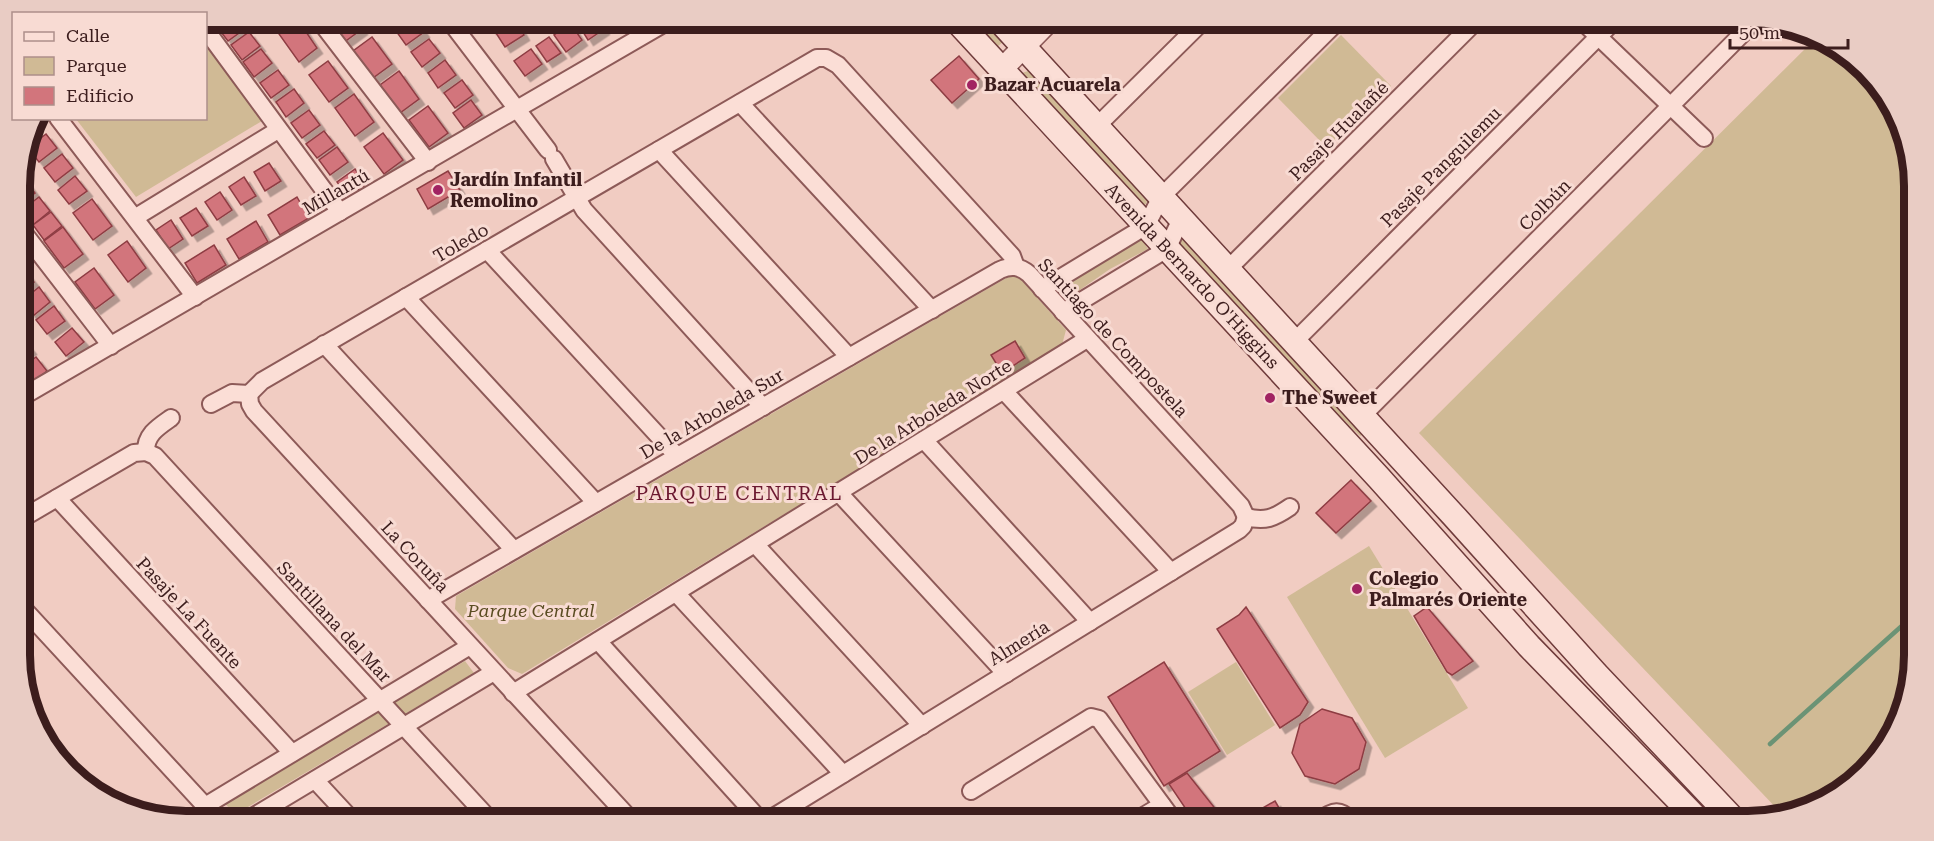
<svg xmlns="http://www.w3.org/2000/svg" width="1934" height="841" font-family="'Roboto Serif',serif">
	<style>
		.green { fill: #d0ba95 }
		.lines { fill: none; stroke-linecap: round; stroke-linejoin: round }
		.stream { stroke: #6b9375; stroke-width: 4.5 }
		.building { fill: #d2757c; stroke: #8e3c43; stroke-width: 1.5; filter: url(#shadow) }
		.minor-casing { stroke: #8d5a58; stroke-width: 20 }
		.tertiary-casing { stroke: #8d5a58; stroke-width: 24 }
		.secondary-casing { stroke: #6f3b3b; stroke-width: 27 }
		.minor { stroke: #fbded6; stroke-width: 16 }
		.tertiary { stroke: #fbded6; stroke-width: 21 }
		.secondary { stroke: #fbded6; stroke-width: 24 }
		.poi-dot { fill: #a12362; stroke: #f8dbd3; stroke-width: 2 }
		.labels { text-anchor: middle; stroke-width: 6; stroke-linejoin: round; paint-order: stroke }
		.poi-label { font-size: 18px; font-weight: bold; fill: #3c1d1d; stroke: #f8dbd3; text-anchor: start }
		.street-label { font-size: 18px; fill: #3c1d1d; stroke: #f8dbd3 }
		.park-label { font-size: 18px; font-style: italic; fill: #5a4c22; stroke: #f8dbd3 }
		.neighbourhood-label { font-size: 20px; letter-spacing: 1.5px; fill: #6c1930; stroke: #f8dbd3 }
		.rim { fill: none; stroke: #3c1d1d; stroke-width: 8 }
	</style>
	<defs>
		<filter id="shadow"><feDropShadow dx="5.5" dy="5.5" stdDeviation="0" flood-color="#0004"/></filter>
	</defs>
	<rect width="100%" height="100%" fill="#f1ccc2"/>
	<!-- green -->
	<g class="green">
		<polygon points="967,20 988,20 1006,39 995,49"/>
		<polygon points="1341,35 1391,86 1328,149 1278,98"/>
		<polygon points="1817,37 1880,84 1913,164 1914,655 1902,718 1849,787 1781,813 1419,433"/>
		<polygon points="206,45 262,121 136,197 76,119 206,118"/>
		<polygon points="1031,70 1149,195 1146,204 1138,206 1021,81 1022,73"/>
		<polygon points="1181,231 1367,432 1360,436 1319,396 1177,247"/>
		<polygon points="1141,238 1148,249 1110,269 1074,294 1068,289 1071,274"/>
		<polygon points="1015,273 1066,330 1062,345 522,674 508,668 455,609 456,596"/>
		<polygon points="1369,546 1468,708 1385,758 1287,597"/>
		<polygon points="465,661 474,673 236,814 224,803"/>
		<polygon points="1236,662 1275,725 1227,755 1188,692"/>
	</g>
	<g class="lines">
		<!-- stream -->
		<polyline class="stream" points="1770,744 1914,615"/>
	</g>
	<!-- building -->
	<g class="building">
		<polygon points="227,20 240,20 246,28 228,41 217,27"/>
		<polygon points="269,20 289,20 276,29"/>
		<polygon points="298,20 317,48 299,62 279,34"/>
		<polygon points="326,20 355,20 362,29 343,43"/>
		<polygon points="387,20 406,20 394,28"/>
		<polygon points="411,20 415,20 424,32 406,45 396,31"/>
		<polygon points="485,20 505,20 491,29"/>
		<polygon points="585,20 597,20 604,29 588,40 578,24"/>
		<polygon points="604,20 619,20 610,27"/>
		<polygon points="516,21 524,35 505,47 496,33"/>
		<polygon points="570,23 582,40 566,52 554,35"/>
		<polygon points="249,32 260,46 242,60 231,45"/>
		<polygon points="372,37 392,64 373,78 353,51"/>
		<polygon points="549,37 561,53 547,62 536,46"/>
		<polygon points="429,39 440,53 422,67 411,52"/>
		<polygon points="261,49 272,63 254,77 243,62"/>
		<polygon points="531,49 542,64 525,76 514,61"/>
		<polygon points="959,56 979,79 952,103 931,80"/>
		<polygon points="445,60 456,75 438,88 428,73"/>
		<polygon points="328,61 348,88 329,102 309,75"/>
		<polygon points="278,70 289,85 271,98 260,83"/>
		<polygon points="399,71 419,99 400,113 380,85"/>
		<polygon points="462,80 473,95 455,108 444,93"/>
		<polygon points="294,89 304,103 286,117 276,102"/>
		<polygon points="354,94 374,122 355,136 335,108"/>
		<polygon points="471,100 482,115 464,128 453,113"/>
		<polygon points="428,106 448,133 429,147 409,120"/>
		<polygon points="309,110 320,125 302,138 291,123"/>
		<polygon points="324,131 335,145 317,158 306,144"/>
		<polygon points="383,133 403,160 384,174 364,147"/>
		<polygon points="46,134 57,148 39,162 28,148"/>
		<polygon points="337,147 348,162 330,175 319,160"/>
		<polygon points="62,154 73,168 55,182 44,168"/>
		<polygon points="269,163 281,181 265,191 254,172"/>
		<polygon points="355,169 366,184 348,197 337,182"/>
		<polygon points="448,171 460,190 428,209 417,189"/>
		<polygon points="75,176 87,191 69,204 58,190"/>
		<polygon points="244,177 256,196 241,205 229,187"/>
		<polygon points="24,178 35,193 20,204 20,181"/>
		<polygon points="220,192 232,210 217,220 205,202"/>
		<polygon points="39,197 50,211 33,225 22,210"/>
		<polygon points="297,197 309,218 280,235 268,215"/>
		<polygon points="92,199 112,226 93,240 73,213"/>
		<polygon points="196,208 208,226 192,236 180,218"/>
		<polygon points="51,212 62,226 44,240 33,225"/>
		<polygon points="171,220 183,239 168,249 156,230"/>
		<polygon points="256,221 268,242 239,259 227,239"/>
		<polygon points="63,227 83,254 64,268 44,241"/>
		<polygon points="127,241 146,268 128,282 108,255"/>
		<polygon points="214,245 226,265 197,283 185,263"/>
		<polygon points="23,268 34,282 20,293 20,270"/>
		<polygon points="94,268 114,295 95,309 75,282"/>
		<polygon points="39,287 50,302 33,316 22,301"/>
		<polygon points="54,306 65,321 47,334 36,320"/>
		<polygon points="72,328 84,342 66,356 55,342"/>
		<polygon points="20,335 31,349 20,357"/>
		<polygon points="1015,341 1025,358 1002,373 991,355"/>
		<polygon points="36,357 47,371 29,385 20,374 20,369"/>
		<polygon points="1351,480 1371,501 1336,533 1316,513"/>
		<polygon points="1246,607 1308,702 1300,715 1280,728 1217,629 1239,615"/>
		<polygon points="1427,607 1473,661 1452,675 1447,672 1414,616"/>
		<polygon points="1164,662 1220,751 1164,786 1108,697"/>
		<polygon points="1322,709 1352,718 1366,742 1359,769 1335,784 1305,776 1292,753 1300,724"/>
		<polygon points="1187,773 1225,821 1194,821 1169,784"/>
		<polygon points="1275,801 1286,820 1285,821 1240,821"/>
	</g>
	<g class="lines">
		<!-- minor casing -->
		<g class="minor-casing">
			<g id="minor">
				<polyline points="319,20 428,162"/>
				<polyline points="449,20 548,150"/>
				<polyline points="1581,20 1704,138"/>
				<polyline points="206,30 340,212"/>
				<polyline points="740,103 932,310"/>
				<polyline points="58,118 195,297"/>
				<polyline points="1097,126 1204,20"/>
				<polyline points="659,150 849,357"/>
				<polyline points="554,159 584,210 763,407"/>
				<polyline points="136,217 278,130"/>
				<polyline points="20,228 111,346"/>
				<polyline points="487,250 677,456"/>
				<polyline points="1228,269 1477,20"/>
				<polyline points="1042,289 1146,226 1161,197 1339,20"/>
				<polyline points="406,297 596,503"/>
				<polyline points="1063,312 1167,249 1181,219"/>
				<polyline points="1294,342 1615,20"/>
				<polyline points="324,344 514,550"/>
				<polyline points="1004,391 1171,572"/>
				<polyline points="249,394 262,381 817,58 826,58 838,65 1012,256 1016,267"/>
				<polyline points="249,394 250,404 254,411 632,821"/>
				<polyline points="20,398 670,20"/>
				<polyline points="211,404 232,393 249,394"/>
				<polyline points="1362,416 1755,21"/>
				<polyline points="924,440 1090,622"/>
				<path d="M146 452C145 435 158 427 171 418"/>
				<polyline points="839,493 1006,674"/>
				<polyline points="57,498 292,753"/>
				<path d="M1246 517C1265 522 1274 518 1290 507"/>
				<polyline points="21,519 134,453 146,452 155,456 491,821"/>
				<polyline points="755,544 922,726"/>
				<polyline points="676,593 843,774"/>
				<path d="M428 600 1000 270C1011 265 1020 266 1029 274L1241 506 1246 517"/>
				<polyline points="21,606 219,821"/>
				<polyline points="598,641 761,821"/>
				<polyline points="513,693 1087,339"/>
				<polyline points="315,780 353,821"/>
				<polyline points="971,791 1091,717 1099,719 1174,821"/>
				<polyline points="205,806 470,646"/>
				<polyline points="246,821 494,672"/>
				<polyline points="767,821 1239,530 1243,526 1246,517"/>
				<polyline points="1135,821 1162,805"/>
				<path d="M1318 821C1333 812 1338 807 1352 821"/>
			</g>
		</g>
		<!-- tertiary casing -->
		<g class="tertiary-casing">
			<polyline id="tertiary" points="1002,69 1050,20"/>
		</g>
		<!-- secondary casing -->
		<g class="secondary-casing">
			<g id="secondary">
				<polyline points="956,20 1379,478 1529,646 1699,821"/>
				<polyline points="999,20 1453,515 1596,674 1735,821"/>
			</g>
		</g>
		<!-- minor -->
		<use href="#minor" class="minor"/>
		<!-- tertiary -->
		<use href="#tertiary" class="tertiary"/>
		<!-- secondary -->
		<use href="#secondary" class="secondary"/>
	</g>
	<!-- markers -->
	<g class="poi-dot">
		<circle cx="972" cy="85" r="6"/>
		<circle cx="438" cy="190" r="6"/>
		<circle cx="1270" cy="398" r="6"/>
		<circle cx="1357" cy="589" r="6"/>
	</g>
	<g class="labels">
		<!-- poi labels -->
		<g class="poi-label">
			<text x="984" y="91">Bazar Acuarela</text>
			<text x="450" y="186">Jardín Infantil<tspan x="450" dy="21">Remolino</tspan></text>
			<text x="1282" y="404">The Sweet</text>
			<text x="1369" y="585">Colegio<tspan x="1369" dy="21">Palmarés Oriente</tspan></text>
		</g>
		<!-- street labels -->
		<g class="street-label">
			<text transform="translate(1339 131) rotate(-45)" y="6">Pasaje Hualañé</text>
			<text transform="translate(1441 167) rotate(-45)" y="6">Pasaje Panguilemu</text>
			<text transform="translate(336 192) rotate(-30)" y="6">Millantú</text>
			<text transform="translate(1545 205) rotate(-45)" y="6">Colbún</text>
			<text transform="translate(461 243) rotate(-30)" y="6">Toledo</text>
			<text transform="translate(1192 276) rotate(47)" y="6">Avenida Bernardo O'Higgins</text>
			<text transform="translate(1113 338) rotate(47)" y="6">Santiago de Compostela</text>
			<text transform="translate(933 412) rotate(-32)" y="6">De la Arboleda Norte</text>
			<text transform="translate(712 414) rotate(-30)" y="6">De la Arboleda Sur</text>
			<text transform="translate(415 557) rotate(47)" y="6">La Coruña</text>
			<text transform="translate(189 613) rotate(47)" y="6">Pasaje La Fuente</text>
			<text transform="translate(334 622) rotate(47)" y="6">Santillana del Mar</text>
			<text transform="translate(1019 643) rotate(-32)" y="6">Almería</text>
		</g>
		<!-- park labels -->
		<g class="park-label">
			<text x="531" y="617">Parque Central</text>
		</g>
		<!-- neighbourhood labels -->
		<g class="neighbourhood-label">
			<text x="739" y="500">PARQUE CENTRAL</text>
		</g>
	</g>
	<!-- crop -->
	<path d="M0 0H1934V841H0ZM186 30H1748A156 156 0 0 1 1904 186V655A156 156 0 0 1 1748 811H186A156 156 0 0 1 30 655V186A156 156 0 0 1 186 30Z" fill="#e9ccc4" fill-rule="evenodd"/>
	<path class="rim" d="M186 30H1748A156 156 0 0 1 1904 186V655A156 156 0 0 1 1748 811H186A156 156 0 0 1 30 655V186A156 156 0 0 1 186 30Z"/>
	<!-- legend -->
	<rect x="12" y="12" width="195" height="108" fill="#f8dbd3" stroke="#ad8f8a" stroke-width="1.5"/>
	<rect x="24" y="32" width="30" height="9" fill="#fbded6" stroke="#ad8f8a" stroke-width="1.5"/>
	<text x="66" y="42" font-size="18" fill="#3c1d1d">Calle</text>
	<rect x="24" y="57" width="30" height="18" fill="#d0ba95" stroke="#ad8f8a" stroke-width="1.5"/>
	<text x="66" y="72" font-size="18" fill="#3c1d1d">Parque</text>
	<rect x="24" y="87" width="30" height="18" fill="#d2757c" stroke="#ad8f8a" stroke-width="1.5"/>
	<text x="66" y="102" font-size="18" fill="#3c1d1d">Edificio</text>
	<!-- scale -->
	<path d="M1730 39v9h118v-9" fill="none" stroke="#3c1d1d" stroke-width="3"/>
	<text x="1739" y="39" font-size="18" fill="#3c1d1d" stroke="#f8dbd3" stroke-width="4.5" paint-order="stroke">50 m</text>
</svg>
